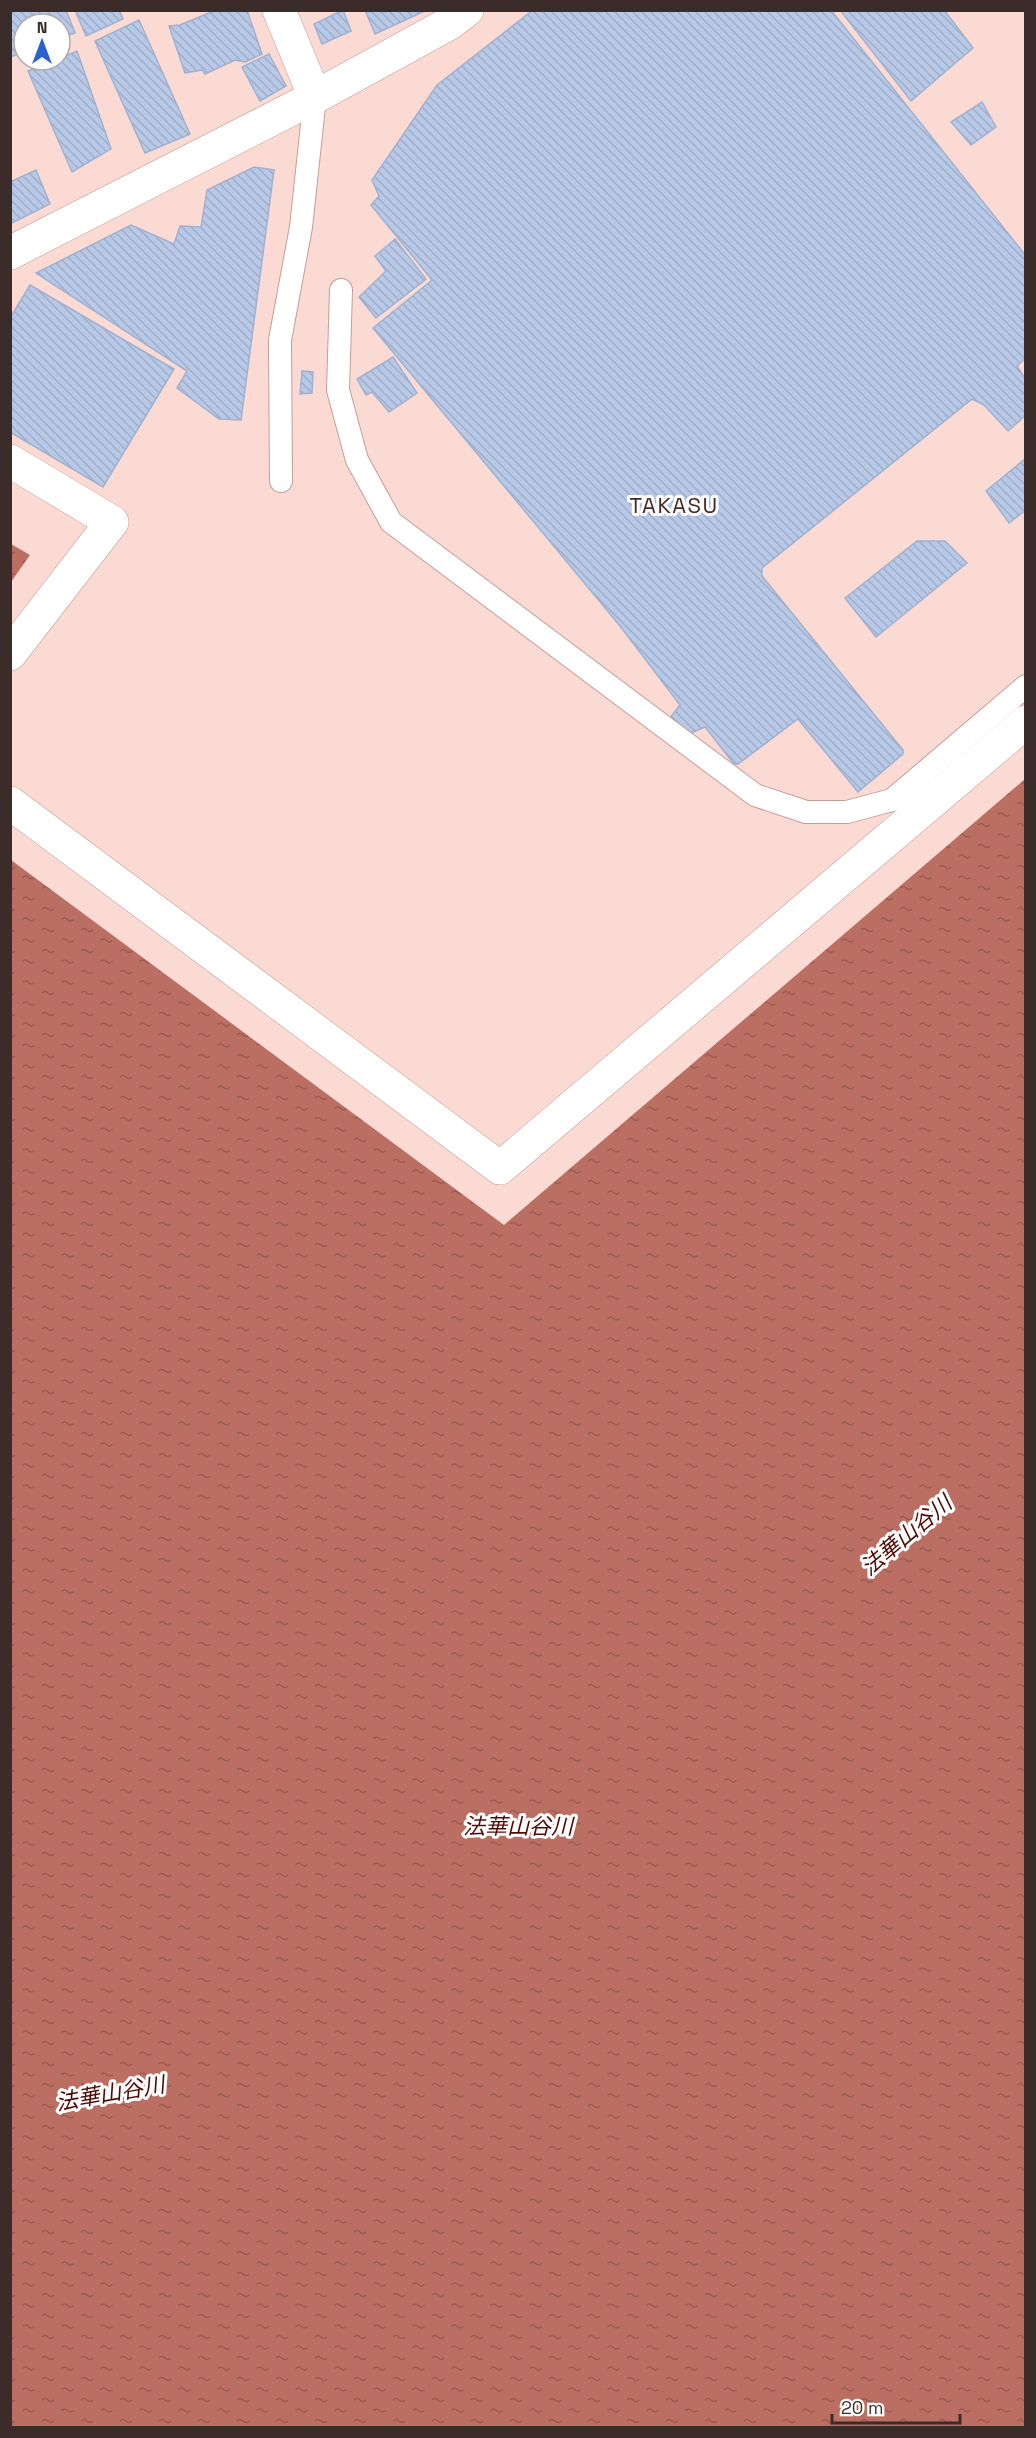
<svg xmlns="http://www.w3.org/2000/svg" width="1036" height="2438" font-family="'Space Grotesk','Noto Sans JP',sans-serif">
	<style>
		.water { fill: url(#water-ripples) }
		.building { fill: url(#building-back-hatch); stroke: #a0b1cf; stroke-width: 1.5 }
		.lines { fill: none; stroke-linecap: round; stroke-linejoin: round }
		.lane-casing { stroke: #c49e96; stroke-width: 24 }
		.street-casing { stroke: #c49e96; stroke-width: 34 }
		.lane { stroke: #fff; stroke-width: 22 }
		.street { stroke: #fff; stroke-width: 33 }
		.labels { text-anchor: middle; stroke-width: 6; stroke-linejoin: round; paint-order: stroke }
		.neighbourhood-label { font-size: 22px; letter-spacing: 1.5px; fill: #482924; stroke: #fff }
		.water-label { font-size: 22px; font-style: italic; fill: #510a04; stroke: #fff }
	</style>
	<defs>
		<pattern id="water-ripples" width="26" height="14" patternUnits="userSpaceOnUse" patternTransform="scale(1.5)"><rect width="26" height="14" fill="#bb6f62"/><path d="M2 4q2-2 4 0t4 0M15 11q2-2 4 0t4 0" fill="none" stroke="#995b51"/></pattern>
		<pattern id="building-back-hatch" width="6" height="6" patternUnits="userSpaceOnUse" patternTransform="scale(1.5)"><rect width="6" height="6" fill="#b8c9e8"/><path d="M-1 5l2 2M0 0l6 6M5-1l2 2" fill="none" stroke="#9fadc7"/></pattern>
	</defs>
	<rect width="100%" height="100%" fill="#fbdad4"/>
	<!-- water -->
	<g class="water">
		<polygon points="11,544 30,555 11,582"/>
		<polygon points="1025,779 1025,2427 11,2427 11,860 504,1225"/>
	</g>
	<!-- building -->
	<g class="building">
		<polygon points="10,10 66,10 75,33 60,38 60,24 24,24 24,52 10,57"/>
		<polygon points="75,10 119,10 123,19 86,36"/>
		<polygon points="216,10 247,10 262,54 245,62 235,60 205,74 202,70 185,73 169,26 180,25"/>
		<polygon points="343,10 351,31 322,44 314,24"/>
		<polygon points="365,10 427,10 375,34"/>
		<polygon points="533,10 831,10 1026,256 1026,358 1017,366 1026,380 1026,415 1008,431 984,405 972,399 762,568 762,576 903,750 903,754 858,792 798,719 738,764 734,764 705,727 684,736 670,718 680,705 620,626 373,328 432,280 371,205 379,196 372,180 437,85"/>
		<polygon points="840,10 944,10 973,48 911,101"/>
		<polygon points="139,20 190,134 145,153 95,41"/>
		<polygon points="77,51 111,149 72,172 28,71 60,60 60,58"/>
		<polygon points="269,54 286,86 260,101 242,67"/>
		<polygon points="982,102 996,127 971,145 951,122"/>
		<polygon points="254,167 274,170 241,420 219,419 177,388 187,371 36,273 131,225 174,244 180,226 201,227 207,190"/>
		<polygon points="36,170 50,204 10,224 10,182"/>
		<polygon points="395,239 426,279 376,318 359,297 386,271 375,256"/>
		<polygon points="30,285 174,369 103,487 10,432 10,318"/>
		<polygon points="393,357 417,393 389,412 372,392 366,395 357,379"/>
		<polygon points="302,371 313,372 312,393 300,394"/>
		<polygon points="1026,458 1026,510 1009,523 986,491"/>
		<polygon points="917,541 945,541 967,563 876,637 845,598"/>
	</g>
	<g class="lines">
		<!-- lane casing -->
		<g class="lane-casing">
			<g id="lane">
				<polyline points="341,290 338,390 357,460 391,522 755,795 806,812 847,812 892,800 1026,686"/>
				<polyline points="281,481 280,340 301,227 315,97"/>
			</g>
		</g>
		<!-- street casing -->
		<g class="street-casing">
			<g id="street">
				<polyline points="279,10 315,97"/>
				<polyline points="10,253 315,97 450,23 467,10"/>
				<polyline points="10,461 112,522 10,654"/>
				<polyline points="10,803 500,1168 1026,722"/>
			</g>
		</g>
		<!-- lane -->
		<use href="#lane" class="lane"/>
		<!-- street -->
		<use href="#street" class="street"/>
	</g>
	<g class="labels">
		<!-- neighbourhood labels -->
		<g class="neighbourhood-label">
			<text x="674" y="513">TAKASU</text>
		</g>
		<!-- water labels -->
		<g class="water-label">
			<text transform="translate(906 1535) rotate(-40)" y="8">法華山谷川</text>
			<text x="518" y="1834">法華山谷川</text>
			<text transform="translate(110 2093) rotate(-10)" y="8">法華山谷川</text>
		</g>
	</g>
	<!-- border -->
	<rect width="1036" height="2438" fill="none" stroke="#3b2c29" stroke-width="24"/>
	<!-- north arrow -->
	<g transform="translate(42 42)"><circle r="28" fill="#ffffff" stroke="#b1aba9" stroke-width="1.5"/>
	<path d="M0-4.5L10 22L0 15L-10 22Z" fill="#2961cf"/>
	<text y="-9" font-size="16" font-weight="bold" text-anchor="middle" fill="#3b2c29">N</text>
	</g>
	<!-- scale -->
	<path d="M832 2414v9h128v-9" fill="none" stroke="#3b2c29" stroke-width="3"/>
	<text x="841" y="2414" font-size="18" fill="#3b2c29" stroke="#ffffff" stroke-width="4.5" paint-order="stroke">20 m</text>
</svg>
